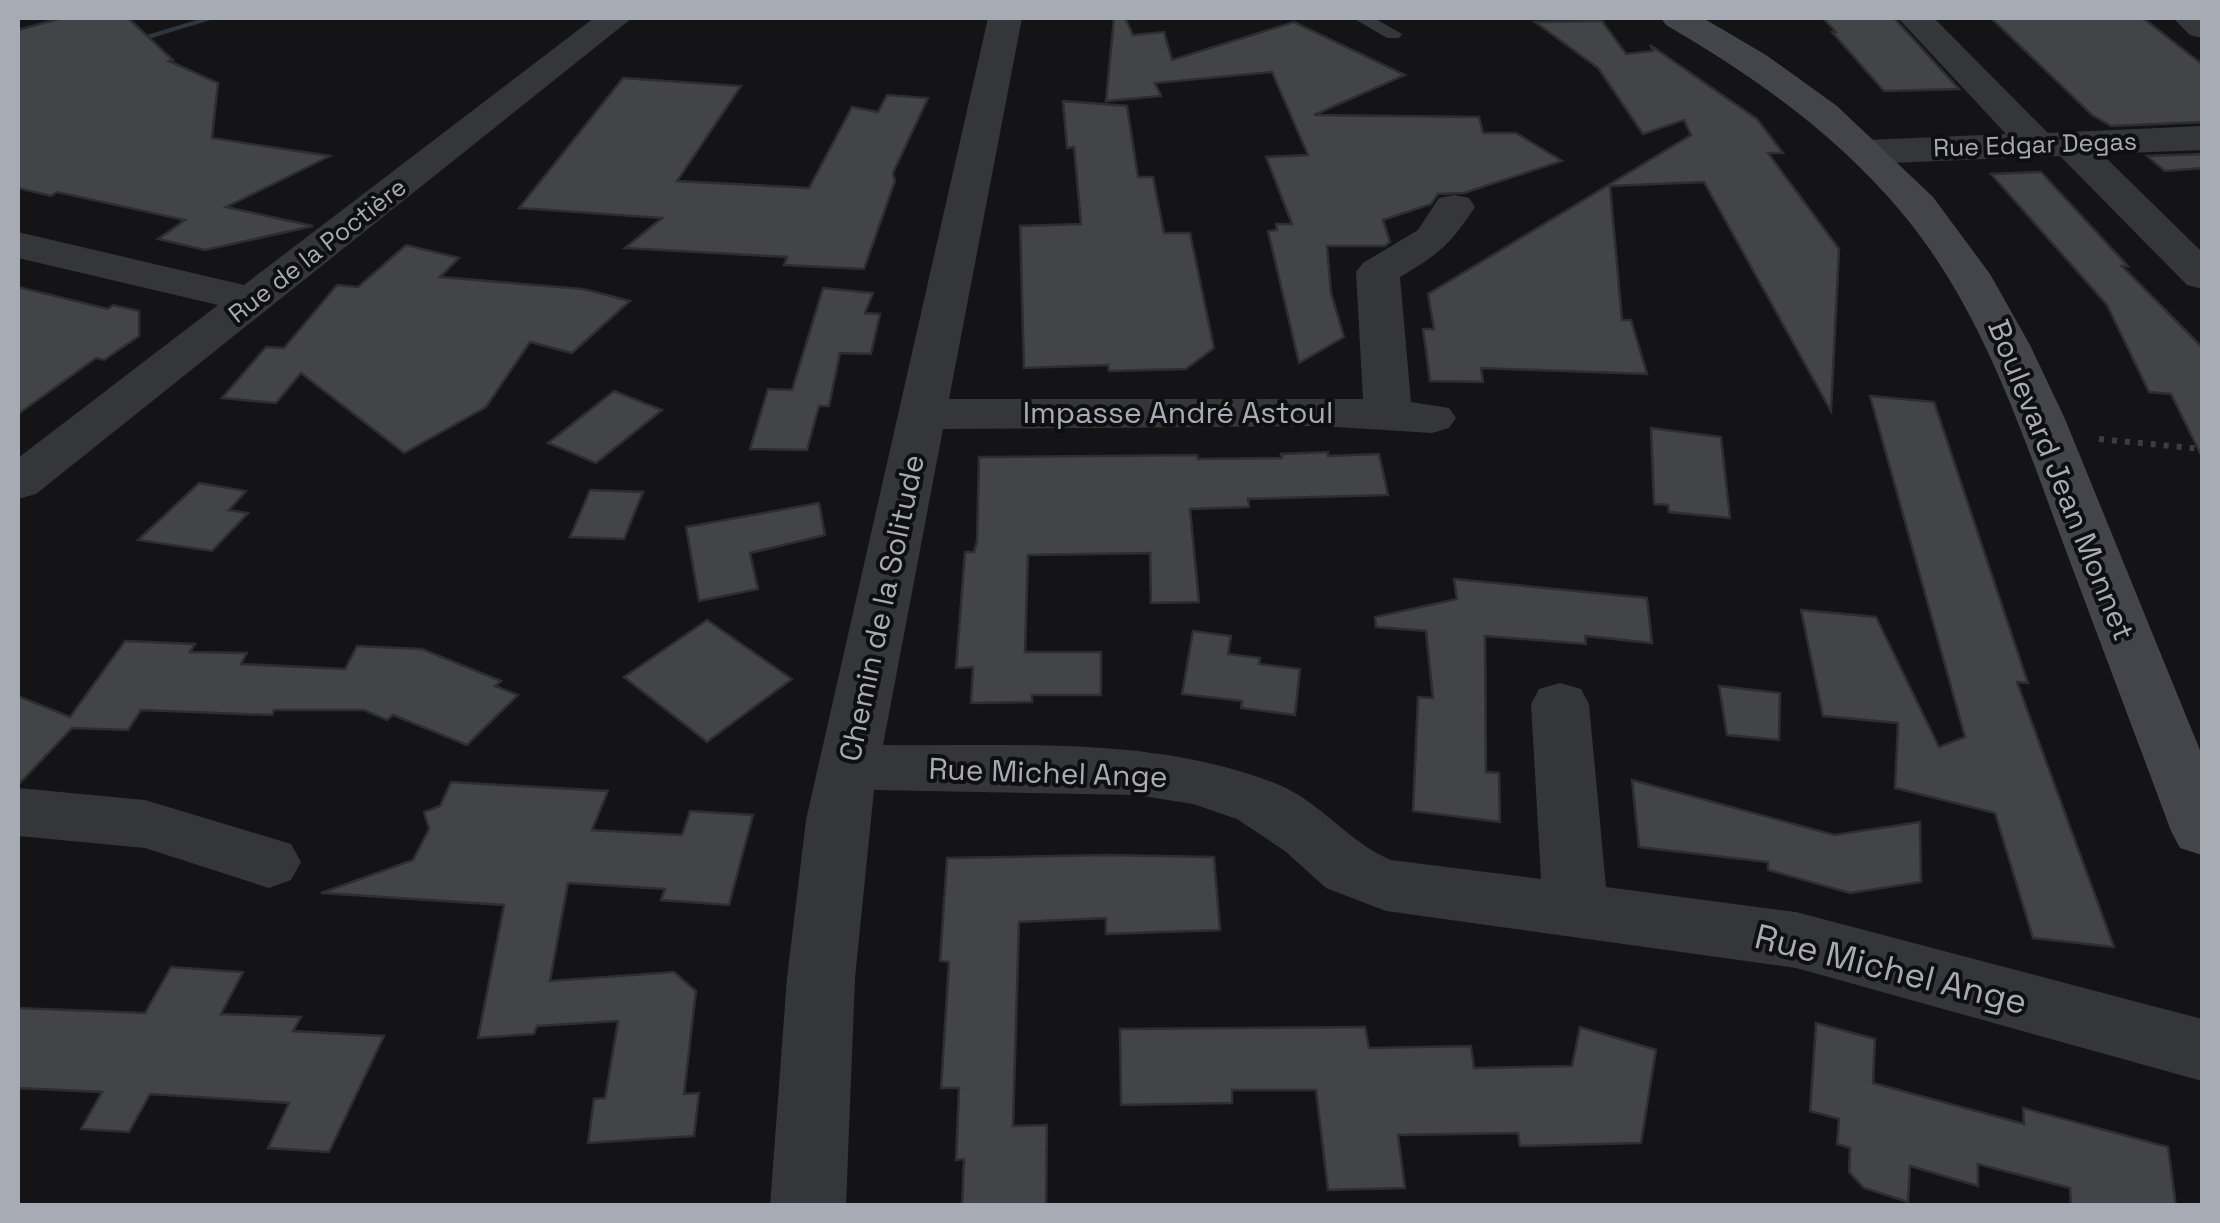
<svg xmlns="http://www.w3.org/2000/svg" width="2220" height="1223" font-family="'Space Grotesk',sans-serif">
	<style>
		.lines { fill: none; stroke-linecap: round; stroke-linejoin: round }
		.stream { fill: #2f373d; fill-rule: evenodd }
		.building { fill: #434448; stroke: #2e2e31; stroke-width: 2.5 }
		.path { stroke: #3c3d41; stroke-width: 6; stroke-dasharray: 5 8; stroke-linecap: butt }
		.lane { fill: #35363a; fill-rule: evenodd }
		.street { fill: #35363a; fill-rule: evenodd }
		.secondary { fill: #44454a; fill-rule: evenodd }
		.labels { text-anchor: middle; stroke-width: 8; stroke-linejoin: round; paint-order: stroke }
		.far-street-label { font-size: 25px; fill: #a7acb4; stroke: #0f0f11 }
		.street-label { font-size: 30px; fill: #a7acb4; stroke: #0f0f11 }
		.near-street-label { font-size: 35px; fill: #a7acb4; stroke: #0f0f11 }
	</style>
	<rect width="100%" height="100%" fill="#141416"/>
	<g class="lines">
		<!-- stream -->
		<polygon class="stream" points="203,18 217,18 132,44 124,42"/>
	</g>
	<!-- building -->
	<g class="building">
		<polygon points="62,18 128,18 173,60 169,61 218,83 212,138 330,156 226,207 313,226 205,250 158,239 185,220 57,192 51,196 18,188 18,30"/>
		<polygon points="1114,18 1125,18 1133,35 1164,32 1172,60 1294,22 1405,75 1314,115 1479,117 1483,133 1516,133 1562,161 1464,193 1438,194 1431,204 1383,220 1390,242 1385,246 1327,246 1331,293 1344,337 1299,363 1268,231 1277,230 1276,224 1292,224 1266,157 1308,155 1272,72 1155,83 1161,96 1106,101"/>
		<polygon points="1823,18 1894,18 1959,89 1884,91 1832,32 1836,32"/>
		<polygon points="1991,18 2143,18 2202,64 2202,122 2111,126 2092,115"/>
		<polygon points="1602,21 1626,54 1653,51 1650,45 1757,119 1783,153 1768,153 1839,249 1831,411 1704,182 1610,186 1622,320 1631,320 1647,374 1481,368 1483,382 1430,381 1423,329 1434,329 1428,294 1691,135 1684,120 1643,134 1598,68 1535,22"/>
		<polygon points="623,78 741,86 677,181 809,188 852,107 878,112 887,95 928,98 893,173 895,181 864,269 784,265 787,257 625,248 662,218 519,208"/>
		<polygon points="1063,101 1127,106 1138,177 1153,177 1164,233 1190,233 1214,348 1186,369 1109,371 1108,365 1024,368 1020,226 1081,224 1074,147 1067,148"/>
		<polygon points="2202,154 2202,168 2165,171 2147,156"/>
		<polygon points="2041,172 2128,266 2122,266 2202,347 2202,457 2171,394 2149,392 2107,305 1991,174"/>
		<polygon points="406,245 459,258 440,277 583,289 630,301 572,353 530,342 486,407 404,453 301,373 276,403 222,398 266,347 284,348 337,285 358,287"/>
		<polygon points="18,287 108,309 113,305 139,311 139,336 104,360 96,358 18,414"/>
		<polygon points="823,288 873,293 865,313 880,314 871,354 840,353 829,406 819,406 807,450 750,449 768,389 792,390"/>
		<polygon points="614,391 662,410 596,463 548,443"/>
		<polygon points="1870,396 1934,402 2028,683 2017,682 2114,947 2033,938 1995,813 1895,788 1898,723 1823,716 1801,610 1876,617 1939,747 1965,737"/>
		<polygon points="1651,428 1721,437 1730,518 1669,512 1668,505 1654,504"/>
		<polygon points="1328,452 1328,456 1379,454 1388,495 1248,499 1249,507 1190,509 1199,602 1151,603 1150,553 1028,555 1025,652 1101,652 1101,695 1032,695 1032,702 971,703 973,667 956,668 965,552 974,552 977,541 979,457 1197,455 1198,459 1282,458 1281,454"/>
		<polygon points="199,483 246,491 229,510 248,513 212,551 138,540"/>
		<polygon points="590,490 643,492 624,539 570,537"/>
		<polygon points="819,503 825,535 750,553 758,589 699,601 686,527"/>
		<polygon points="1454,579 1647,598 1652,643 1585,636 1586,644 1485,636 1486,772 1499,773 1500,822 1413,811 1418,697 1433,698 1426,631 1376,627 1375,617 1457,599"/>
		<polygon points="707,620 792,679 707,742 624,677"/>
		<polygon points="1193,631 1231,636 1228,654 1260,658 1259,664 1300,669 1295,715 1241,708 1242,701 1182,694"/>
		<polygon points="125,641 195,644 190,652 247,653 241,664 345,669 357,646 422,649 501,681 495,686 518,695 467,745 393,715 387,720 364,710 274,710 272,715 141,710 128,730 72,728 18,785 18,696 70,717"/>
		<polygon points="1719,686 1780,693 1779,740 1727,735"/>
		<polygon points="1632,780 1834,835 1920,822 1921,882 1850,893 1768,870 1768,862 1639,847"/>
		<polygon points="451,782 608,791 592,830 682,835 690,811 753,815 729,905 661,900 665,889 568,883 550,981 674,972 696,991 684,1094 699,1093 694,1136 588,1143 594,1099 605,1098 618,1021 537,1026 534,1034 478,1038 504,905 321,893 413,860 429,829 424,812 440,806"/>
		<polygon points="1106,855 1214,857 1220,930 1106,934 1106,918 1019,922 1013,1126 1047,1125 1046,1206 962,1206 964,1159 956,1160 959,1088 941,1088 949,962 940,961 947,858"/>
		<polygon points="171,967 243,972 221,1014 301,1017 293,1031 384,1036 329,1152 268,1148 289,1103 150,1094 129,1132 81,1129 102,1092 18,1088 18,1008 145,1013"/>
		<polygon points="1816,1023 1875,1039 1873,1083 2024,1124 2023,1108 2168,1147 2176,1206 2071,1206 2070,1188 1978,1164 1978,1186 1910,1166 1908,1202 1864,1188 1849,1172 1850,1148 1837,1144 1839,1119 1810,1111"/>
		<polygon points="1365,1027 1369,1048 1471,1046 1474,1068 1572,1066 1580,1027 1656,1050 1641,1143 1520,1146 1518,1133 1398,1135 1405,1188 1328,1190 1316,1090 1232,1090 1232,1103 1121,1105 1120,1029"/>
	</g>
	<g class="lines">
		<!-- path -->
		<polyline class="path" points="2099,439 2202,449"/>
		<!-- lane -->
		<polygon class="lane" points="1353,18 1374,18 1402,34 1399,38 1387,38"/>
		<!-- street -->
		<g class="street">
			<polygon points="594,18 632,18 36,494 18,499 18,458 218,305 18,258 18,232 244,285"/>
			<path d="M988 18H1022L949 399H1363L1356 272 1363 263 1418 230 1439 198 1454 195 1469 198 1475 207C1449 246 1440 253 1400 277L1411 402 1449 408 1456 418 1449 428 1432 433 1320 426 943 429 883 745C1015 747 1152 735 1277 784 1320 801 1349 843 1391 860L1541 879 1531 704 1539 689 1560 683 1581 689 1589 704 1606 887 1796 912 2202 1019V1081L1796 968 1386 911 1326 888 1285 851 1237 819 1193 804 1136 795 874 790 855 978 846 1206H770L787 978 806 820Z"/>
			<polygon points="1898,18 1934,18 2048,133 2202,126 2202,150 2102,154 2202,252 2202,289 2187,285 2060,156 1867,164 1853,160 1847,152 1853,144 1867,140 2006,134"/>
			<polygon points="2173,18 2202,18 2202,38 2190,35"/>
			<polygon points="18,788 145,800 291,844 301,862 291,880 269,888 145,848 18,836"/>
		</g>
		<!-- secondary -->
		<path class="secondary" d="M1661 18H1703L1766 55 1837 106 1933 197 1990 274 2030 345 2065 419 2202 755V855L2180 848 2171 831C2134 731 2096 632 2059 532 2018 421 1979 305 1902 213 1837 135 1754 76 1666 25Z"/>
	</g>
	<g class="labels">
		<!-- far-street labels -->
		<g class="far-street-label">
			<text transform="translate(2035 144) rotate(-2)" y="9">Rue Edgar Degas</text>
			<text transform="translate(317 250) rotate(-38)" y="9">Rue de la Poctière</text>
		</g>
		<!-- street labels -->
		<g class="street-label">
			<text x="1178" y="423">Impasse André Astoul</text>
			<text transform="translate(2061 480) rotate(68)" y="10">Boulevard Jean Monnet</text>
			<text transform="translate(882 608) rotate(-78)" y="10">Chemin de la Solitude</text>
			<text transform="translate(1048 773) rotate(2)" y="10">Rue Michel Ange</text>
		</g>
		<!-- near-street labels -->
		<g class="near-street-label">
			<text transform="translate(1891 969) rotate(14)" y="12">Rue Michel Ange</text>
		</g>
	</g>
	<!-- border -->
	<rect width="2220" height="1223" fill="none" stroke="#a7acb4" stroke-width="40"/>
</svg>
